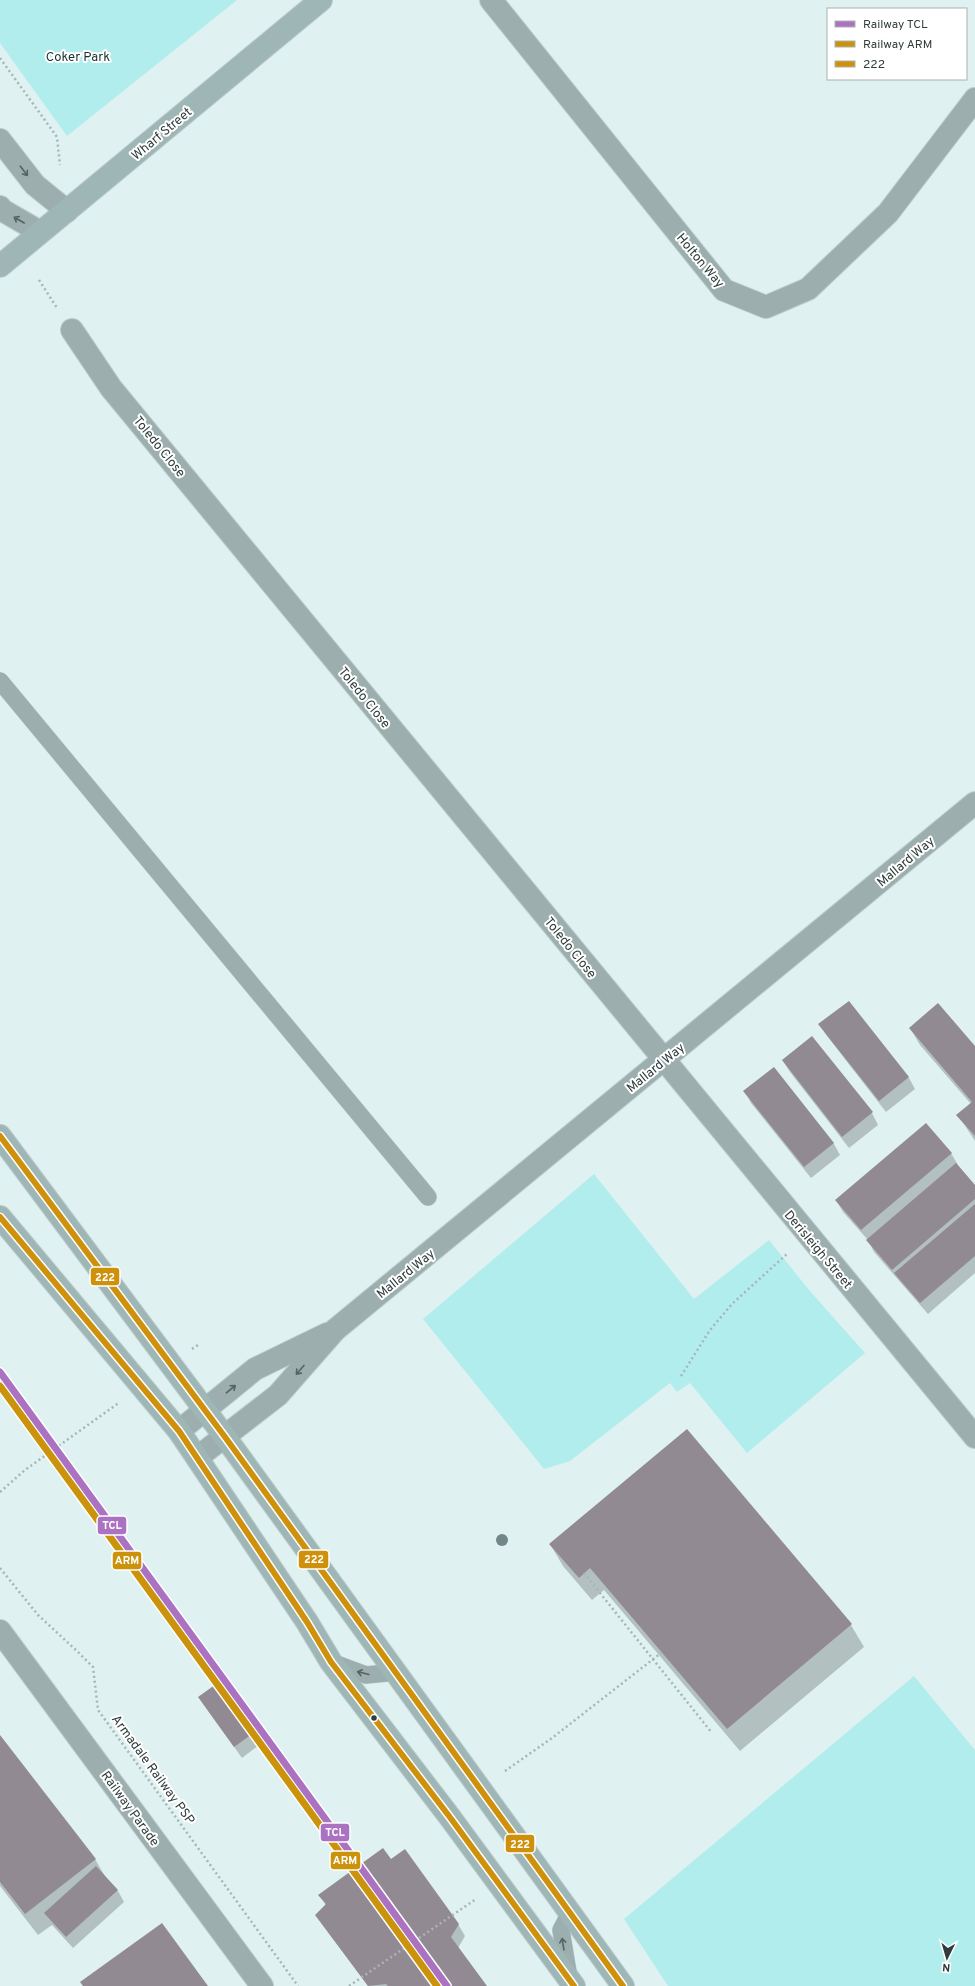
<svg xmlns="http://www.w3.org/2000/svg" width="975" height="1986" font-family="Overpass,sans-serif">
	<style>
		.green { fill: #b2eded }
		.shadow { fill: #0003 }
		.building { fill: #928a92 }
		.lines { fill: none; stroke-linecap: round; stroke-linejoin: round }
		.service-casing { stroke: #bdcbcb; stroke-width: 18 }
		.minor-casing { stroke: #bdcbcb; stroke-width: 24 }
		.tertiary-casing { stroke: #bdcbcb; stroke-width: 24 }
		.secondary-casing { stroke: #bdcbcb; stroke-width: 24 }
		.path { stroke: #a6b6b6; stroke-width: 2.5; stroke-dasharray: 2 3; stroke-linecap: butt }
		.service { stroke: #9caeae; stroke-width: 17 }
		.minor { stroke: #9caeae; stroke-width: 22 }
		.tertiary { stroke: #9caeae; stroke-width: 22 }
		.secondary { stroke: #9fb6b6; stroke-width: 22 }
		.bus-1-casing { stroke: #fff; stroke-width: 9 }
		.bus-1 { stroke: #cf910c; stroke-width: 6 }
		.rail-1-casing { stroke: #fff; stroke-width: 10 }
		.rail-2-casing { stroke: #fff; stroke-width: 10 }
		.rail-1 { stroke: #ab72c2; stroke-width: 7 }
		.rail-2 { stroke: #cb930c; stroke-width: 7 }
		.tree { fill: #718787 }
		.oneway { stroke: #556463 }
		.bus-dot { fill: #2f3c3b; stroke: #fff; stroke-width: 1.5 }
		.labels { text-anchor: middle; stroke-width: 4; stroke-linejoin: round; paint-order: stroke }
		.park-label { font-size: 13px; fill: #173130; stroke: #fff }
		.street-label { font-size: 13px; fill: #2f3c3b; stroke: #fff }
		.line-badge { stroke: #fff; stroke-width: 1.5 }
		.badge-label { font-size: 11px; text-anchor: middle; font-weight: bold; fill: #fff }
	</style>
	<rect width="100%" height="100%" fill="#dff1f1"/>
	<!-- green -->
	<g class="green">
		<polygon points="0,0 237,0 67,136 0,43"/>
		<polygon points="594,1174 694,1299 769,1240 809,1290 865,1353 747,1453 690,1383 677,1392 670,1383 570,1461 544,1469 423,1319"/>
		<polygon points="914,1676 975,1750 975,1986 668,1986 624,1919"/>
	</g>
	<!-- shadow -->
	<g class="shadow">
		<polygon points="849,1002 909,1078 915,1089 886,1112 827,1036 820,1025"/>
		<polygon points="910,1028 975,1047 975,1141 958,1115 971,1104 920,1045"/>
		<polygon points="783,1061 872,1113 878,1125 849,1148 790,1072"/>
		<polygon points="774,1068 834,1144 840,1155 811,1178 751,1103 745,1091"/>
		<polygon points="951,1153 958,1165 975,1186 975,1273 928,1314 874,1252 868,1240 843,1212 836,1200"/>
		<polygon points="687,1430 851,1625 864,1647 740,1751 604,1590 592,1600 563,1566 550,1544"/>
		<polygon points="207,1709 261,1727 267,1739 242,1758"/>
		<polygon points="0,1737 95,1859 106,1878 118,1891 124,1902 73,1948 52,1925 38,1935 0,1886"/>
		<polygon points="391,1860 458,1924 465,1936 458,1948 485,1986 368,1986 316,1915 326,1906 320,1895"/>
	</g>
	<!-- building -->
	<g class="building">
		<polygon points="849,1001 909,1077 879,1101 818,1024"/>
		<polygon points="938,1003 975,1046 975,1136 956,1115 972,1102 909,1028"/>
		<polygon points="812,1036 873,1112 842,1137 782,1060"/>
		<polygon points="774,1067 834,1143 804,1167 743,1091"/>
		<polygon points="926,1123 952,1153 861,1230 835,1200"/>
		<polygon points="956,1163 975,1185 975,1199 892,1270 866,1240"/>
		<polygon points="975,1204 975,1256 920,1303 894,1273"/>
		<polygon points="687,1429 852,1624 727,1729 590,1568 579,1578 549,1544"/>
		<polygon points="226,1677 262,1727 234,1747 198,1697"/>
		<polygon points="0,1735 96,1859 25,1914 0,1882"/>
		<polygon points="383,1848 391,1859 405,1849 459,1924 451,1937 487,1986 388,1986 386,1984 368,1986 315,1915 326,1904 318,1895"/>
		<polygon points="96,1866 118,1890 66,1937 44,1913"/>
		<polygon points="162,1923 208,1986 83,1986 80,1982"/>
	</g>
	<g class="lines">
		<!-- service casing -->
		<g class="service-casing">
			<g id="service">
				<polyline points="0,681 428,1197"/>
				<polyline points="331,1662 366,1675 397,1672"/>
				<polyline points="569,1978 561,1930 570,1913"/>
			</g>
		</g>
		<!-- minor casing -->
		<g class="minor-casing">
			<g id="minor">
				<polyline points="491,0 724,290 766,307 808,289 888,213 975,99"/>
				<polyline points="0,140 35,185 67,211"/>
				<polyline points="0,207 2,210 40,232"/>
				<polyline points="72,330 111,388 975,1437"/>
			</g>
		</g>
		<!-- tertiary casing -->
		<g class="tertiary-casing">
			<g id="tertiary">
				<polyline points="179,1431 255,1369 327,1334"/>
				<polyline points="198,1457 278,1395 335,1330 975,803"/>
				<polyline points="0,1631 262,1986"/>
			</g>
		</g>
		<!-- secondary casing -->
		<g class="secondary-casing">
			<g id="secondary">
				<polyline points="0,266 321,0"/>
				<polyline points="0,1136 225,1437 623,1986"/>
				<polyline points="0,1217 179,1431 307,1622 331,1662 449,1816 574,1986"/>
			</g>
		</g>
		<!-- path -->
		<g class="path">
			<polyline points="0,58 57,137 60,165"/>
			<polyline points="39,280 57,308"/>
			<polyline points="192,1349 198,1345"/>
			<polyline points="681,1376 710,1330 732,1304 788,1253"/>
			<polyline points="0,1492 25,1470 120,1402"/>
			<polyline points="0,1568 38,1615 78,1652 93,1667 98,1710 298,1986"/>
			<polyline points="584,1573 712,1733"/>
			<polyline points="505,1771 552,1738 661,1653"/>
			<polyline points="349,1986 476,1899"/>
		</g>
		<!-- service -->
		<use href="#service" class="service"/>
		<!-- minor -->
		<use href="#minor" class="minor"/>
		<!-- tertiary -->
		<use href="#tertiary" class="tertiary"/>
		<!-- secondary -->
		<use href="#secondary" class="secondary"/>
		<!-- bus-1 casing -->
		<g class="bus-1-casing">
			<g id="bus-1">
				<polyline points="0,1136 225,1437 623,1986"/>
				<polyline points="0,1217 179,1431 307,1622 331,1662 449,1816 574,1986"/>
			</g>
		</g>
		<!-- bus-1 -->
		<use href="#bus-1" class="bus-1"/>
		<!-- rail-1 casing -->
		<g class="rail-1-casing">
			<polyline id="rail-1" points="0,1372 447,1986"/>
		</g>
		<!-- rail-2 casing -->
		<g class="rail-2-casing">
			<polyline id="rail-2" points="0,1386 437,1986"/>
		</g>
		<!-- rail-1 -->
		<use href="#rail-1" class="rail-1"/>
		<!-- rail-2 -->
		<use href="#rail-2" class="rail-2"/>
	</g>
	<!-- trees -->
	<circle class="tree" cx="502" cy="1540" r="6"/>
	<!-- one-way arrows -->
	<defs><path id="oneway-shaft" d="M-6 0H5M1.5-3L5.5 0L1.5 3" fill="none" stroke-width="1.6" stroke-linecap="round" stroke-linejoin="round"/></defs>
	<g class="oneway">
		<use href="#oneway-shaft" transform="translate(24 171) rotate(53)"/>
		<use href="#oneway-shaft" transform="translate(19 220) rotate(-150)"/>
		<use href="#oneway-shaft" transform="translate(300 1370) rotate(131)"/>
		<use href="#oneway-shaft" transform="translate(231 1389) rotate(-40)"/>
		<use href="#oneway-shaft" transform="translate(363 1673) rotate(-166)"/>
		<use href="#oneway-shaft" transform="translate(563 1944) rotate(-99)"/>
	</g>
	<!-- markers -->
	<circle class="bus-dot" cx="374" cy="1718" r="3.5"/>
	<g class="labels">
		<!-- park labels -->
		<g class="park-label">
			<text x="78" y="61">Coker Park</text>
		</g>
		<!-- street labels -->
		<g class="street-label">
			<text transform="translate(161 133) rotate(-40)" y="5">Wharf Street</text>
			<text transform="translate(701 260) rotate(50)" y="5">Holton Way</text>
			<text transform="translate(160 446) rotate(51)" y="5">Toledo Close</text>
			<text transform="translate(365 697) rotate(51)" y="5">Toledo Close</text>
			<text transform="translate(905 861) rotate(-40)" y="5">Mallard Way</text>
			<text transform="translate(571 947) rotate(51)" y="5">Toledo Close</text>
			<text transform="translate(655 1067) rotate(-39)" y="5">Mallard Way</text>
			<text transform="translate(819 1249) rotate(50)" y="5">Derisleigh Street</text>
			<text transform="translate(405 1273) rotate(-39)" y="5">Mallard Way</text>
			<text transform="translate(154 1769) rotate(54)" y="5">Armadale Railway PSP</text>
			<text transform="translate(131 1808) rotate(54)" y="5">Railway Parade</text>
		</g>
	</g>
	<g class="line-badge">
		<rect x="90" y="1267" width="30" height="19" rx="4" fill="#cf910c"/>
		<rect x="97" y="1516" width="30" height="19" rx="4" fill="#ab72c2"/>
		<rect x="298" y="1550" width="31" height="19" rx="4" fill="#cf910c"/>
		<rect x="112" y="1551" width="30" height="19" rx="4" fill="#cb930c"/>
		<rect x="320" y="1823" width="30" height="19" rx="4" fill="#ab72c2"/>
		<rect x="505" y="1834" width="30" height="19" rx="4" fill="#cf910c"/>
		<rect x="330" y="1851" width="31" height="19" rx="4" fill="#cb930c"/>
	</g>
	<g class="badge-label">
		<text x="105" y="1281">222</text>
		<text x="112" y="1529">TCL</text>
		<text x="314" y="1563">222</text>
		<text x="127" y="1564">ARM</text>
		<text x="335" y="1836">TCL</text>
		<text x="520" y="1848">222</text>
		<text x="345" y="1864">ARM</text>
	</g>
	<!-- legend -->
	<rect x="827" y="8" width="140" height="72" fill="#ffffff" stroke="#acb1b1"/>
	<rect x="835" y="21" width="20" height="6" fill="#ab72c2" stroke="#acb1b1"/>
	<text x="863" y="28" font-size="12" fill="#2f3c3b">Railway TCL</text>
	<rect x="835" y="41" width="20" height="6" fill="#cb930c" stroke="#acb1b1"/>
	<text x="863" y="48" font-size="12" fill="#2f3c3b">Railway ARM</text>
	<rect x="835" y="61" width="20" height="6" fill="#cf910c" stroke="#acb1b1"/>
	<text x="863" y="68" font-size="12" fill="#2f3c3b">222</text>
	<!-- north arrow -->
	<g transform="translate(947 1958) rotate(185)" stroke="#ffffff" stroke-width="3" paint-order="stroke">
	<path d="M0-3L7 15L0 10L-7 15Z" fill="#2f3c3b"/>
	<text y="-6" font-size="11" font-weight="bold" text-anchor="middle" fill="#2f3c3b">N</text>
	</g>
</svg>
